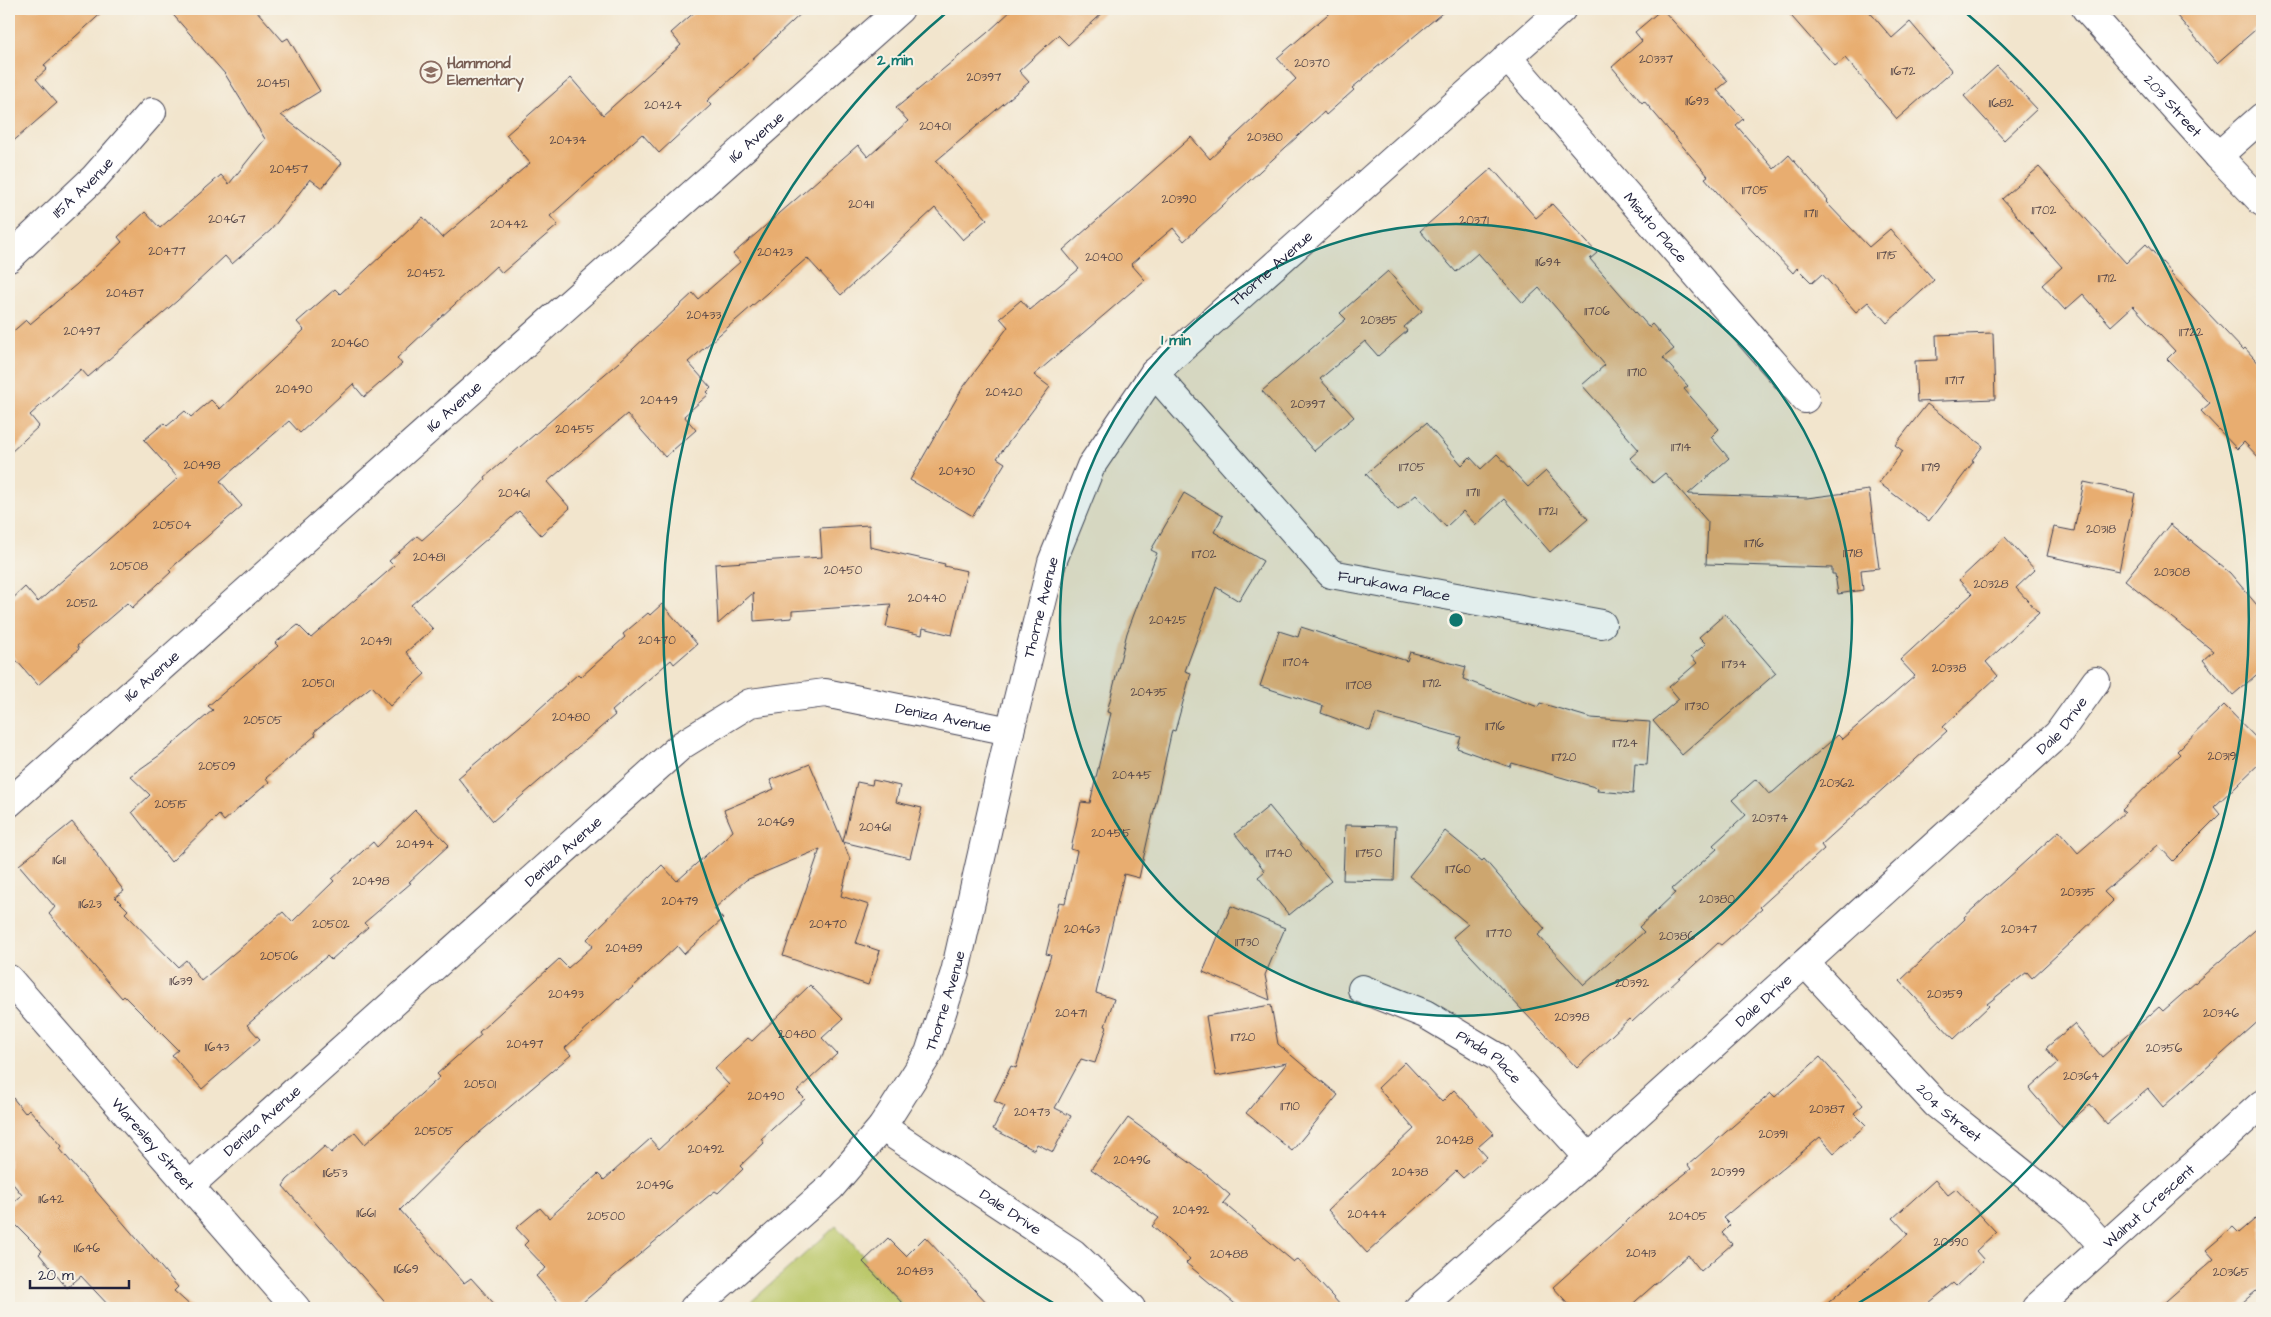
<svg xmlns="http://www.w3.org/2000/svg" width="2271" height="1317" font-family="'Architects Daughter',sans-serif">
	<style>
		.green { fill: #bbc86a; stroke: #6e7552 }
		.building { fill: #e8ad6f }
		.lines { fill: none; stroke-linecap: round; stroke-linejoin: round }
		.minor-casing { stroke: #413f51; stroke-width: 30 }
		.major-casing { stroke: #413f51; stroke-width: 30 }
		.minor { stroke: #fff; stroke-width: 28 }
		.major { stroke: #fff; stroke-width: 28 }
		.ring { fill: none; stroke: #0f766e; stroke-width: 2.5 }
		.labels { text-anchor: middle; stroke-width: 4; stroke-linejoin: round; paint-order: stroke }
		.number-label { font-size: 12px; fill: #544548 }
		.education-label { font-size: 15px; font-weight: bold; fill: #785e54; stroke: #f7f3e8; text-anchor: start }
		.street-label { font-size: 15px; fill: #22223b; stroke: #f7f3e8 }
		.centre { fill: #0f766e; stroke: #f7f3e8; stroke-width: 2.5 }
		.ring-label { font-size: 15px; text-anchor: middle; font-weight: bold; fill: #0f766e; stroke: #f7f3e8; stroke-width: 4; stroke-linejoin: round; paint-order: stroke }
	</style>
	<rect width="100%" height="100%" fill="#f7f3e8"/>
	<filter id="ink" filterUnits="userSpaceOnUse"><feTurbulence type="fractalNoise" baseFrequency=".02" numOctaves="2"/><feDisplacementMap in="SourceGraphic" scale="10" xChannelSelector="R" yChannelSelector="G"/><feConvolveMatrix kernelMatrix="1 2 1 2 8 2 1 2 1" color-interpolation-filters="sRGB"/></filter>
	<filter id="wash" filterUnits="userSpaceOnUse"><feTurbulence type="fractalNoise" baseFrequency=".0096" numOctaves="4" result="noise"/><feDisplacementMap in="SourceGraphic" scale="20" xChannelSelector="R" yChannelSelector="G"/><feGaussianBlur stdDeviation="1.12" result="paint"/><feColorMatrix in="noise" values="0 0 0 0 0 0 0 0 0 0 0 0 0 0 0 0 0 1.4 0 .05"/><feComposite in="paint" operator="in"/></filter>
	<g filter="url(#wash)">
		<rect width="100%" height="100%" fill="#f2e5cd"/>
		<!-- green -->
		<polygon class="green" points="836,1226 866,1259 863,1262 907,1308 744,1308"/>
		<g id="blocks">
			<!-- building -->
			<g class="building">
				<polygon points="9,9 106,9 44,65 47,69 36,79 57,103 9,145"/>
				<polygon points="168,9 255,9 283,41 288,38 320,91 281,115 342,163 322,188 310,179 271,230 232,264 225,256 177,301 88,377 81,369 30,415 39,426 9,454 9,335 26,320 30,324 77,284 122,242 118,237 145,212 160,228 221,175 229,184 265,139 225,74"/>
				<polygon points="698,9 806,9 707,101 711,105 659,153 642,134 550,216 558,225 502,273 496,266 397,358 402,364 364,397 353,384 300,433 289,421 220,481 242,506 169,570 171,572 132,608 127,603 77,646 79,649 38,685 9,652 9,602 25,587 38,602 178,478 144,440 164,423 167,426 185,411 191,417 211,400 220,409 304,330 297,322 335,289 340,294 423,217 442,238 530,163 506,135 571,78 603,115 681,45 671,33"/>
				<polygon points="1013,9 1107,9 1068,45 1058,35 1019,71 1029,82 936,161 987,219 963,240 935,208 841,295 807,258 688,362 711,388 707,392 709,394 684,416 696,430 665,457 627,414 547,482 570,508 541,535 519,511 411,605 433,629 406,652 425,674 390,706 372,686 314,732 316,735 266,778 269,782 224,821 219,815 171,862 132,812 150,795 130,776 160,755 213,710 208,706 278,646 275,643 298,625 311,638 394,566 389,561 417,536 422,540 459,507 486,479 485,477 619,362 693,293 698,299 740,262 733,254 858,145 868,157 908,121 896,108 987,33"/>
				<polygon points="1334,9 1447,9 1352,88 1354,90 1326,115 1324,112 1184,241 1173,228 1131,264 1145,280 1034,375 1050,387 997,458 1005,463 973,516 910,480 962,389 1008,327 1000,318 1021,300 1030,310 1079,269 1063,250 1191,137 1210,159 1296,79 1277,58"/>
				<polygon points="1662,9 1728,81 1717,90 1743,119 1736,125 1774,169 1789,155 1828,200 1826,202 1869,247 1890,229 1934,280 1887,323 1868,302 1856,312 1822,274 1812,283 1797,268 1793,273 1722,198 1705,178 1708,176 1644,101 1642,103 1612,67 1642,41 1635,32"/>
				<polygon points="1785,9 1867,9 1892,38 1910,22 1952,71 1897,119 1845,58 1835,66"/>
				<polygon points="2171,9 2262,9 2262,24 2217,63"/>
				<polygon points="1997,66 2037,109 2004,140 1964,96"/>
				<polygon points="2039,167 2126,263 2146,244 2171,272 2170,273 2243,350 2245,348 2262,367 2262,461 2244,442 2237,449 2201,411 2210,403 2167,359 2175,351 2133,306 2111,326 2083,294 2065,310 2042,285 2062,267 2002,199"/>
				<polygon points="1492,168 1536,218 1552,204 1597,253 1590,259 1649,327 1652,324 1674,349 1663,358 1688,386 1684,389 1719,429 1711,437 1729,458 1688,494 1807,498 1869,490 1879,568 1861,570 1863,590 1838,594 1835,574 1832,574 1832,568 1706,564 1708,522 1665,473 1653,483 1630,458 1639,450 1582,385 1605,365 1539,288 1523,303 1478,253 1456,272 1420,231"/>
				<polygon points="1388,271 1422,311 1404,327 1407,331 1378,356 1365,341 1320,379 1354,417 1314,451 1262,391 1346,319 1340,313"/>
				<polygon points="1993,333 1995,399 1917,402 1915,361 1937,360 1936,335"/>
				<polygon points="1927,404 1983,446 1972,460 1974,461 1929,521 1879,483 1903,451 1895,445"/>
				<polygon points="1426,423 1462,465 1470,457 1481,469 1497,454 1528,487 1546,471 1588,519 1550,552 1504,499 1476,525 1463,511 1446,527 1416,495 1398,510 1366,474"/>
				<polygon points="2084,482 2135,493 2119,571 2047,556 2054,527 2074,531"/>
				<polygon points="1184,493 1223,516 1214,532 1263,561 1239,601 1216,587 1185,671 1191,673 1175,731 1172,730 1139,878 1124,874 1096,993 1114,999 1105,1026 1107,1027 1095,1063 1081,1059 1055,1108 1071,1116 1053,1152 1037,1144 1034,1150 993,1129 1005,1106 994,1101 1011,1066 1016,1068 1051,955 1046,954 1059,902 1065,903 1077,851 1071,849 1081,802 1090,803 1111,713 1107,712 1127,633 1157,553 1151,550"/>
				<polygon points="2170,524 2230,573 2262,611 2262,670 2233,695 2203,660 2213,651 2125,580"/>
				<polygon points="869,525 870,547 945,564 944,566 967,571 952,635 923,628 922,635 886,627 891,604 792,611 792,618 754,621 753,593 718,624 715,564 822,557 820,528"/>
				<polygon points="2005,537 2035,570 2016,588 2039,613 1986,662 1998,676 1943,727 1947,731 1821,845 1824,849 1760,907 1762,909 1721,945 1718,943 1632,1022 1629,1019 1577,1068 1453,937 1468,924 1409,876 1445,831 1482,861 1484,859 1545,929 1538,935 1584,985 1644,932 1639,927 1675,893 1672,889 1717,849 1713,845 1746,815 1732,800 1756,779 1769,794 1773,792 1838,735 1842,739 1915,676 1900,660 1972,594 1959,580"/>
				<polygon points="662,604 697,644 674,664 671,660 612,711 615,715 493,821 458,778 528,719 578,674 581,677 625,637 623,634 648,613 650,615"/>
				<polygon points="1725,614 1776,673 1682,755 1653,721 1679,699 1669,687 1697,663 1691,656 1706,644 1699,637"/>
				<polygon points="1301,627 1407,661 1410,652 1466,667 1463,679 1538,707 1540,703 1591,718 1650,722 1647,765 1635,764 1633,794 1597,791 1598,788 1512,763 1510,767 1457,748 1461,737 1376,714 1370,731 1321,713 1323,706 1260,686 1279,631 1298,637"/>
				<polygon points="2224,705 2262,744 2262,761 2214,807 2220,814 2173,861 2158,845 2104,892 2113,901 2071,942 2032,978 2027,972 1987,1004 1989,1006 1954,1039 1900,981 1965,919 1964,917 2059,831 2078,853 2125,812 2122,810 2180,754 2177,751"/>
				<polygon points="810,764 850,859 841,896 869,905 856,943 880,951 868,985 783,956 820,849 746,880 714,909 723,919 684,954 677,946 619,1000 618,999 565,1048 571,1055 472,1139 400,1210 464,1283 471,1278 498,1308 390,1308 283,1186 287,1180 325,1146 331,1153 355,1132 365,1144 440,1077 437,1074 481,1035 479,1032 559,959 568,968 593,946 587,939 662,865 677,881 733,831 724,810 774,789 770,780"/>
				<polygon points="873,780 900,786 896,802 922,808 910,858 843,842 857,782 872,785"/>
				<polygon points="1269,806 1331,881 1289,915 1258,877 1265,871 1235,834"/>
				<polygon points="415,810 449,845 409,882 411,883 364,923 368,927 331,960 327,956 247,1025 260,1039 202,1089 172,1055 178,1050 124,996 122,998 49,914 55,907 19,865 72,822 98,854 97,855 124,891 115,897 128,910 125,913 178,967 186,960 201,981 283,912 292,922 334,881 332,879 373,842 377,847"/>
				<polygon points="1345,825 1396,826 1394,881 1343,880"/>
				<polygon points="1231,906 1285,928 1265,975 1270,1000 1203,972"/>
				<polygon points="2262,924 2262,1018 2163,1107 2148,1089 2107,1124 2090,1104 2063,1128 2029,1089 2058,1063 2046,1048 2074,1024 2102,1057 2159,1007 2163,1011"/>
				<polygon points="810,985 843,1019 822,1038 837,1054 797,1091 805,1099 761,1139 764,1143 740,1166 743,1169 718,1193 715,1191 711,1194 576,1308 564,1308 536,1276 546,1268 524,1245 528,1241 516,1228 540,1208 549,1218 598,1174 604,1180 650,1139 659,1149 729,1085 714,1069 748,1038 752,1041"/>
				<polygon points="1271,1005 1278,1044 1338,1095 1292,1151 1246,1113 1287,1063 1216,1076 1206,1016"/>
				<polygon points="1820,1057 1863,1105 1854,1113 1866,1125 1834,1153 1820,1137 1723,1218 1730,1225 1722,1233 1732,1244 1701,1271 1688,1255 1628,1308 1572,1308 1553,1287 1638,1211 1691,1169 1688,1165 1771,1093 1775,1097"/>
				<polygon points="1405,1062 1442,1102 1454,1090 1494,1133 1478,1147 1487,1157 1463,1178 1456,1171 1367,1253 1328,1210 1414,1129 1378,1088"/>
				<polygon points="9,1093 25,1113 29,1109 62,1146 60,1149 178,1287 174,1291 193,1308 111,1308 81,1276 67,1288 39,1254 42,1251 9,1218 9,1207 22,1195 9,1179"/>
				<polygon points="1128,1118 1207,1175 1230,1195 1223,1203 1294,1262 1298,1259 1343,1308 1240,1308 1186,1263 1190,1259 1152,1226 1159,1218 1091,1169"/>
				<polygon points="1935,1180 1948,1195 1956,1189 1996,1232 1976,1251 1984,1260 1956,1286 1953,1283 1923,1308 1822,1308 1908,1234 1893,1218"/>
				<polygon points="2262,1213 2262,1286 2236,1308 2158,1308 2214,1259 2206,1250 2233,1227 2239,1233"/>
				<polygon points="925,1237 992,1308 907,1308 863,1262 888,1238 906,1256"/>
			</g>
		</g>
	</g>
	<g filter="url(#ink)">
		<use href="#blocks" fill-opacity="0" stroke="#413f51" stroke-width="1"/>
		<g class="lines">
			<!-- minor casing -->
			<g class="minor-casing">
				<g id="minor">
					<path id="s1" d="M1507 57 1805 399"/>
					<polyline points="2218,156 2262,117"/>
					<path id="s2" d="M9 258 94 178 152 112"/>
					<path id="s3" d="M1154 373 1331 574 1602 624"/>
					<path id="s4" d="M9 803 900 9"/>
					<path id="s5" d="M1805 963 1936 1104 2075 1215 2104 1247"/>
					<path id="s6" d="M9 979 296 1308"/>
					<path id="s7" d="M1362 989 1425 1014 1497 1057 1589 1158"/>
					<path id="s8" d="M882 1127 1073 1253 1131 1308"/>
					<path id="s9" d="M189 1186 682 745 750 703 825 693 1010 731"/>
					<path id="s10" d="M694 1308 831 1187 882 1127 929 1053 955 972 1010 731 1052 562 1091 466 1154 373 1562 9"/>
					<path id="s11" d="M1419 1308 1589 1158 2058 734 2096 681"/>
					<path id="s12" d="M2036 1308 2262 1104"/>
				</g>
			</g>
			<!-- major casing -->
			<g class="major-casing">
				<g id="major">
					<path id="s13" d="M2086 9 2218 156 2262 202"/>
				</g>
			</g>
			<!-- minor -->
			<use href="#minor" class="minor"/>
			<!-- major -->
			<use href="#major" class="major"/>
		</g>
	</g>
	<!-- distance rings -->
	<circle cx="1456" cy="620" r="396" fill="#0f766e" fill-opacity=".12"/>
	<g class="ring">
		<circle cx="1456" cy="620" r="396"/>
		<path d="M1060 1307A793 793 0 0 1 946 13M1966 13A793 793 0 0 1 1852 1307"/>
	</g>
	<!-- icons -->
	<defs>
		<g id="school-ring" transform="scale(1.125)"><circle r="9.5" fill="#f7f3e8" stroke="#8d6e63" stroke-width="1.5"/><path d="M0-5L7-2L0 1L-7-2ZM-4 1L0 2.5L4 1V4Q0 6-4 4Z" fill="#8d6e63"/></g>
	</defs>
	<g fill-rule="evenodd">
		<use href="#school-ring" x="431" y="72"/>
	</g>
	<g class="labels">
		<!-- number labels -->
		<g class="number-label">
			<text x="1656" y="63">20337</text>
			<text x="1312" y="67">20370</text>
			<text x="1903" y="75">11672</text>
			<text x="984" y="81">20397</text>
			<text x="273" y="87">20451</text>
			<text x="1697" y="105">11693</text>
			<text x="2001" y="107">11682</text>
			<text x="663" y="109">20424</text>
			<text x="935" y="130">20401</text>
			<text x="1265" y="141">20380</text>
			<text x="568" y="144">20434</text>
			<text x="289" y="173">20457</text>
			<text x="1755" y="194">11705</text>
			<text x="1179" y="203">20390</text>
			<text x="861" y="208">20411</text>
			<text x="2044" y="214">11702</text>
			<text x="1811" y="217">11711</text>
			<text x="227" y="223">20467</text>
			<text x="1474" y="224">20371</text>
			<text x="509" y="228">20442</text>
			<text x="167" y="255">20477</text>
			<text x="775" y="256">20423</text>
			<text x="1887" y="259">11715</text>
			<text x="1104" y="261">20400</text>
			<text x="1548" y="266">11694</text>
			<text x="426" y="277">20452</text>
			<text x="2107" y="282">11712</text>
			<text x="125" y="297">20487</text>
			<text x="1597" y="315">11706</text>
			<text x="704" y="319">20433</text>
			<text x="1379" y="324">20385</text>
			<text x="82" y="335">20497</text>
			<text x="2191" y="336">11722</text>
			<text x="350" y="347">20460</text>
			<text x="1637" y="376">11710</text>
			<text x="1955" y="384">11717</text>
			<text x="294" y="393">20490</text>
			<text x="1004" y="396">20420</text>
			<text x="659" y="404">20449</text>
			<text x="1308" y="408">20397</text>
			<text x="575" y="433">20455</text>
			<text x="1681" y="451">11714</text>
			<text x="202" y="469">20498</text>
			<text x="1412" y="471">11705</text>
			<text x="1931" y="471">11719</text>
			<text x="957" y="475">20430</text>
			<text x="1473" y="496">11711</text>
			<text x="514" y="497">20461</text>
			<text x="1548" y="515">11721</text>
			<text x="172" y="529">20504</text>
			<text x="2101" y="533">20318</text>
			<text x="1754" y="547">11716</text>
			<text x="1853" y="557">11718</text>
			<text x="1204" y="558">11702</text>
			<text x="429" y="561">20481</text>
			<text x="129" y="570">20508</text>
			<text x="843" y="574">20450</text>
			<text x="2172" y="576">20308</text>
			<text x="1991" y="588">20328</text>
			<text x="927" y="602">20440</text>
			<text x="82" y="607">20512</text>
			<text x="1168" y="624">20425</text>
			<text x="657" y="644">20470</text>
			<text x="376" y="645">20491</text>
			<text x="1296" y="666">11704</text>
			<text x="1734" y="668">11734</text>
			<text x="1949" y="672">20338</text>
			<text x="318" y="687">20501</text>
			<text x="1432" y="687">11712</text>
			<text x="1359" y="689">11708</text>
			<text x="1149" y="696">20435</text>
			<text x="1697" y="710">11730</text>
			<text x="571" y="721">20480</text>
			<text x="263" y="724">20505</text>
			<text x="1495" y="730">11716</text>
			<text x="1625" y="747">11724</text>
			<text x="2222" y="760">20319</text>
			<text x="1564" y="761">11720</text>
			<text x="217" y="770">20509</text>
			<text x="1132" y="779">20445</text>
			<text x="1837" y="787">20362</text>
			<text x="171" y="808">20515</text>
			<text x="1770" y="822">20374</text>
			<text x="776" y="826">20469</text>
			<text x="875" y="831">20461</text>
			<text x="1111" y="837">20455</text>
			<text x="415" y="848">20494</text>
			<text x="1279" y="857">11740</text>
			<text x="1369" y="857">11750</text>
			<text x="59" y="864">11611</text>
			<text x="1458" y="873">11760</text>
			<text x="371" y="885">20498</text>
			<text x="2078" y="896">20335</text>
			<text x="1717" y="903">20380</text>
			<text x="680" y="905">20479</text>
			<text x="90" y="908">11623</text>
			<text x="331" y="928">20502</text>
			<text x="828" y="928">20470</text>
			<text x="1082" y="933">20463</text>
			<text x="2019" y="933">20347</text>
			<text x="1499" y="937">11770</text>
			<text x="1677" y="940">20386</text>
			<text x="1247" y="946">11730</text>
			<text x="624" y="952">20489</text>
			<text x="279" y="960">20506</text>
			<text x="181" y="985">11639</text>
			<text x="1632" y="987">20392</text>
			<text x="566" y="998">20493</text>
			<text x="1945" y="998">20359</text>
			<text x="1071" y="1017">20471</text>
			<text x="2221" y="1017">20346</text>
			<text x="1572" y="1021">20398</text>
			<text x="797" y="1038">20480</text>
			<text x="1243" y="1041">11720</text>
			<text x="525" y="1048">20497</text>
			<text x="217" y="1051">11643</text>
			<text x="2164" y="1052">20356</text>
			<text x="2081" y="1080">20364</text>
			<text x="480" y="1088">20501</text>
			<text x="766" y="1100">20490</text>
			<text x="1290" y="1110">11710</text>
			<text x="1827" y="1113">20387</text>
			<text x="1032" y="1116">20473</text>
			<text x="434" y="1135">20505</text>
			<text x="1773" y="1138">20391</text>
			<text x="1455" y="1144">20428</text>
			<text x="706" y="1153">20492</text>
			<text x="1132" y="1164">20496</text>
			<text x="1410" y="1176">20438</text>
			<text x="1728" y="1176">20399</text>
			<text x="335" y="1177">11653</text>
			<text x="655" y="1189">20496</text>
			<text x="51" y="1203">11642</text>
			<text x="1191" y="1214">20492</text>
			<text x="366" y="1217">11661</text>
			<text x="1367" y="1218">20444</text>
			<text x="606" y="1220">20500</text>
			<text x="1688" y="1220">20405</text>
			<text x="1951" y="1246">20390</text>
			<text x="87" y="1252">11646</text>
			<text x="1641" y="1257">20413</text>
			<text x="1229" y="1258">20488</text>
			<text x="406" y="1273">11669</text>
			<text x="915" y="1275">20483</text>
			<text x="2231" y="1276">20365</text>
		</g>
		<!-- education labels -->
		<g class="education-label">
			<text x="447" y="68">Hammond<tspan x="447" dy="17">Elementary</tspan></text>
		</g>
		<!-- street labels -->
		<g class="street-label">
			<text dy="5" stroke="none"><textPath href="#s13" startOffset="130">203 Street</textPath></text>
			<text dy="5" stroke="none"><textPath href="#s4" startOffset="1001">116 Avenue</textPath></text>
			<text dy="5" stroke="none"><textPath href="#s2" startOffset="102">115A Avenue</textPath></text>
			<text dy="5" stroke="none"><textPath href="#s1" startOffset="226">Misuto Place</textPath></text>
			<text dy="5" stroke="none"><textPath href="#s10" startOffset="1229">Thorne Avenue</textPath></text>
			<text dy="5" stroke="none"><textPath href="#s4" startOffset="596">116 Avenue</textPath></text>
			<text dy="5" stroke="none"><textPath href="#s3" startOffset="332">Furukawa Place</textPath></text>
			<text dy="5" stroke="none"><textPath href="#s10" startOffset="809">Thorne Avenue</textPath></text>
			<text dy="5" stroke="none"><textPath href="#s4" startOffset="191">116 Avenue</textPath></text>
			<text dy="5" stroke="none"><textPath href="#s9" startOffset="938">Deniza Avenue</textPath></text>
			<text dy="5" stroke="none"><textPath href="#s11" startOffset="868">Dale Drive</textPath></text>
			<text dy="5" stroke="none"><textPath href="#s9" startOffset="502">Deniza Avenue</textPath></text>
			<text dy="5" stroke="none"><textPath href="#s10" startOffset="404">Thorne Avenue</textPath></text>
			<text dy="5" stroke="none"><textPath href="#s11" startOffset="462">Dale Drive</textPath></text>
			<text dy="5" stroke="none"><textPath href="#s7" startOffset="145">Pinda Place</textPath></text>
			<text dy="5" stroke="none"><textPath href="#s5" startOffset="208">204 Street</textPath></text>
			<text dy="5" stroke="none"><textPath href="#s9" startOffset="98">Deniza Avenue</textPath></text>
			<text dy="5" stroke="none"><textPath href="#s6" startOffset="219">Waresley Street</textPath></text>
			<text dy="5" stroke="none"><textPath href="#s12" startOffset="152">Walnut Crescent</textPath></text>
			<text dy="5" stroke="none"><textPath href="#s8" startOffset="154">Dale Drive</textPath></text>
		</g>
	</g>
	<circle cx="1456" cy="620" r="8" class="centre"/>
	<g class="ring-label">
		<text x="895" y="65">2 min</text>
		<text x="1176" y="345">1 min</text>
	</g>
	<!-- margin -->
	<rect width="2271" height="1317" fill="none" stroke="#f7f3e8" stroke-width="30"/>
	<!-- scale -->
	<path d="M30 1280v8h99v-8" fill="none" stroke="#22223b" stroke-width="2.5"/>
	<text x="38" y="1280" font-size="15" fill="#22223b" stroke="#f7f3e8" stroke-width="4" paint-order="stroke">20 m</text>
</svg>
